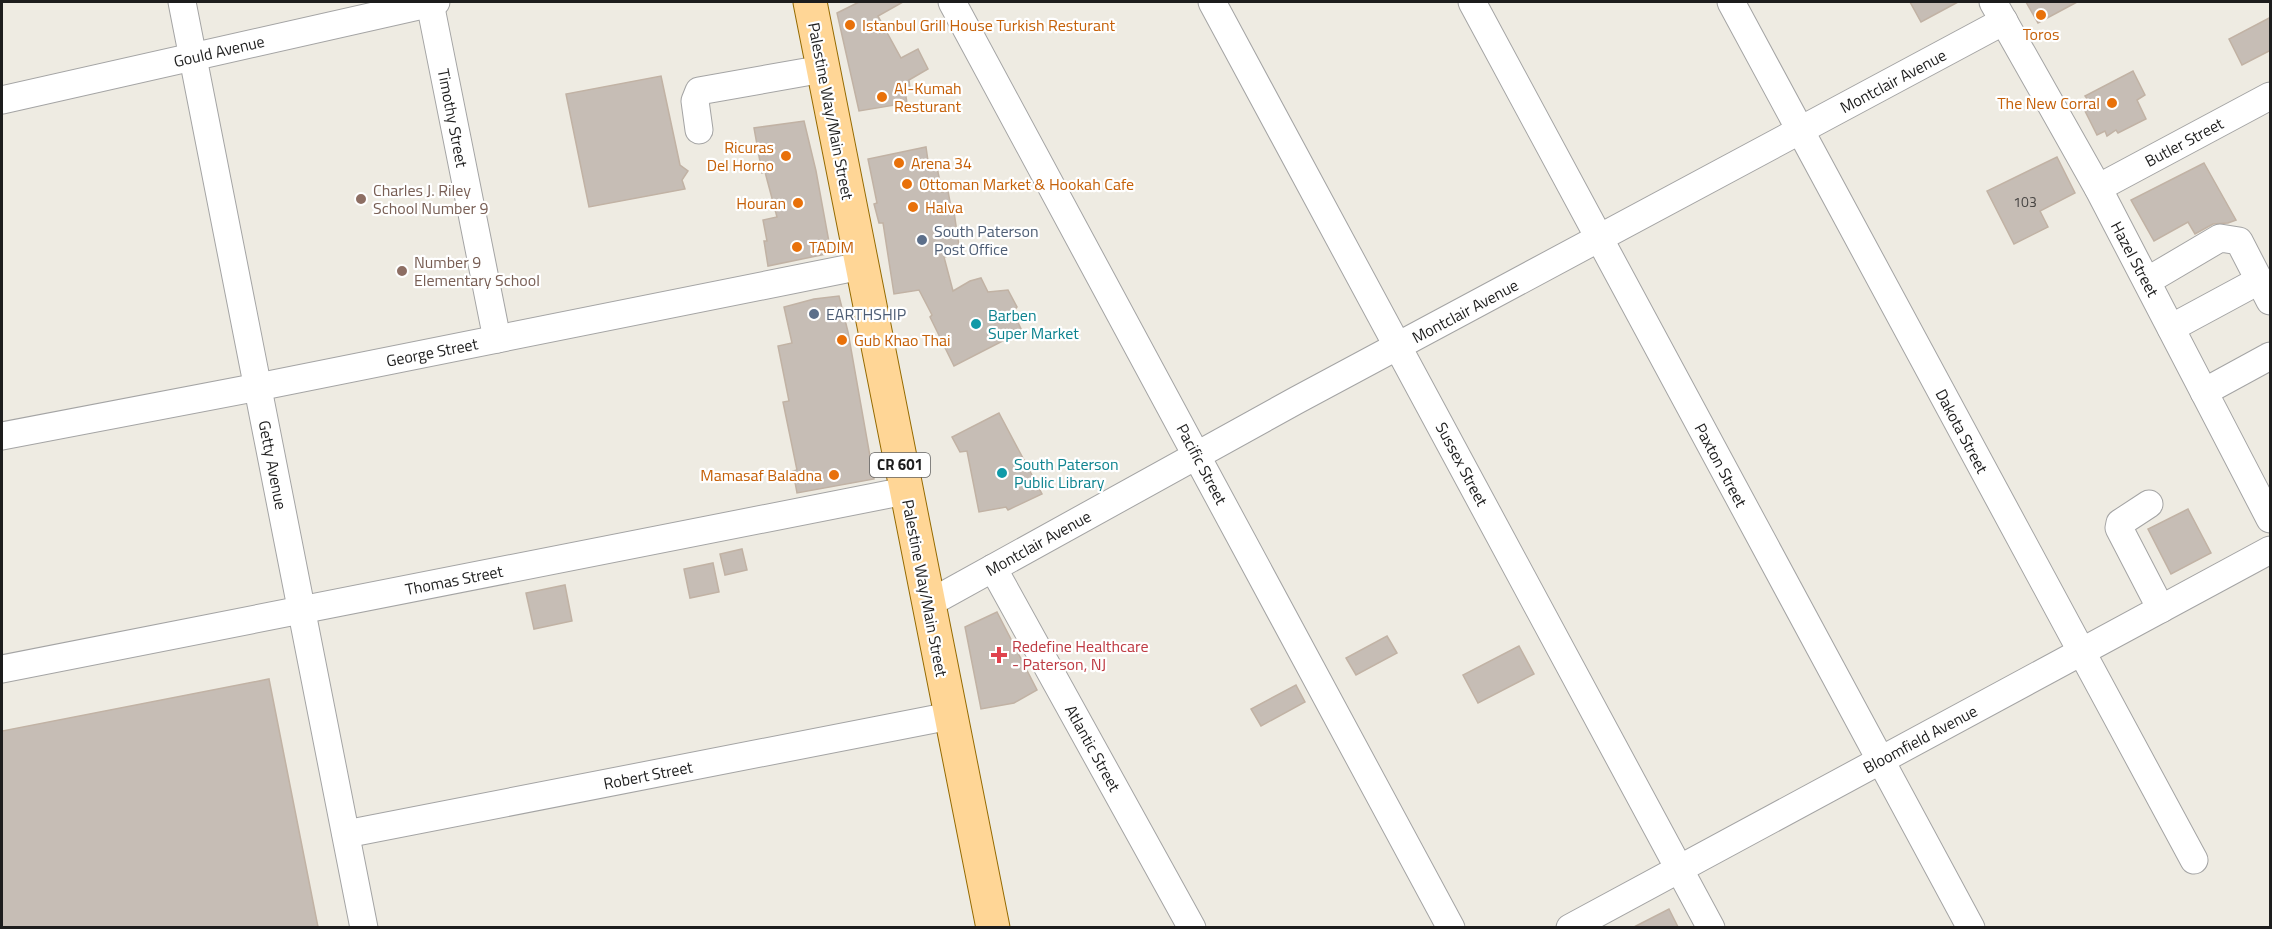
<svg xmlns="http://www.w3.org/2000/svg" width="2272" height="929" font-family="'Titillium Web',sans-serif">
	<style>
		.building { fill: #c6bdb5; stroke: #c1b2a4; stroke-width: 1.5 }
		.lines { fill: none; stroke-linecap: round; stroke-linejoin: round }
		.minor-casing { stroke: #a4a4a4; stroke-width: 29 }
		.major-casing { stroke: #956a00; stroke-width: 35 }
		.minor { stroke: #fff; stroke-width: 27 }
		.major { stroke: #ffd696; stroke-width: 33 }
		.food-dot { fill: #e8710a; stroke: #fff; stroke-width: 2 }
		.education-dot { fill: #8d6e63; stroke: #fff; stroke-width: 2 }
		.service-dot { fill: #5c6f8a; stroke: #fff; stroke-width: 2 }
		.culture-dot { fill: #0f9aa8; stroke: #fff; stroke-width: 2 }
		.health-dot { fill: #e0444e; stroke: #fff; stroke-width: 2 }
		.labels { text-anchor: middle; stroke-width: 4.5; stroke-linejoin: round; paint-order: stroke }
		.number-label { font-size: 14px; fill: #474543 }
		.shield { fill: #fff; stroke: #616161; stroke-width: 1.5 }
		.shield-label { font-size: 15px; font-weight: bold; fill: #1d1d1d }
		.food-label { font-size: 16px; fill: #c56008; stroke: #fff; text-anchor: start }
		.street-label { font-size: 16px; fill: #1d1d1d; stroke: #fff }
		.education-label { font-size: 16px; fill: #785e54; stroke: #fff; text-anchor: start }
		.service-label { font-size: 16px; fill: #4e5e75; stroke: #fff; text-anchor: start }
		.culture-label { font-size: 16px; fill: #0d838f; stroke: #fff; text-anchor: start }
		.health-label { font-size: 16px; fill: #be3a42; stroke: #fff; text-anchor: start }
	</style>
	<rect width="100%" height="100%" fill="#eeebe2"/>
	<!-- building -->
	<g class="building">
		<polygon points="859,2 903,2 878,16 901,58 918,49 928,69 909,80 910,90 905,91 907,103 859,111 837,13"/>
		<polygon points="1910,2 1958,2 1921,22"/>
		<polygon points="2026,2 2077,2 2038,23"/>
		<polygon points="2271,17 2271,50 2242,65 2229,39"/>
		<polygon points="2133,71 2145,95 2137,100 2146,119 2118,133 2116,130 2107,136 2105,131 2097,135 2082,105 2089,101 2085,96"/>
		<polygon points="661,76 680,165 688,171 682,180 685,189 589,207 566,94"/>
		<polygon points="804,121 816,171 831,253 768,266 764,241 767,241 763,220 777,217 765,172 762,173 754,128"/>
		<polygon points="926,147 929,168 937,167 942,192 948,191 952,213 954,212 960,253 944,257 953,291 970,281 981,278 988,292 1008,290 1017,307 1013,312 1022,331 954,366 930,317 932,315 919,290 894,294 883,223 879,223 874,204 877,203 868,159"/>
		<polygon points="2057,157 2075,193 2040,211 2048,227 2014,244 1987,191"/>
		<polygon points="2204,163 2236,220 2228,223 2213,224 2195,234 2188,222 2154,241 2131,200"/>
		<polygon points="839,296 848,332 874,479 797,493 793,471 797,470 783,402 789,401 778,346 792,343 784,307 814,299"/>
		<polygon points="999,413 1042,494 1008,510 1006,507 979,512 967,451 960,452 952,437"/>
		<polygon points="2188,509 2211,553 2171,574 2148,529"/>
		<polygon points="742,549 747,570 725,575 720,554"/>
		<polygon points="713,563 719,592 690,598 684,569"/>
		<polygon points="565,585 572,621 534,629 526,593"/>
		<polygon points="997,612 1037,690 1014,703 981,709 965,627"/>
		<polygon points="1387,636 1397,653 1356,675 1346,658"/>
		<polygon points="1519,646 1534,674 1478,703 1463,675"/>
		<polygon points="269,679 318,927 2,927 2,731"/>
		<polygon points="1296,685 1305,702 1261,726 1251,709"/>
		<polygon points="1669,909 1678,927 1634,927"/>
	</g>
	<g class="lines">
		<!-- minor casing -->
		<g class="minor-casing">
			<g id="minor">
				<polyline points="182,2 364,928"/>
				<polyline points="952,2 1451,928"/>
				<polyline points="1212,2 1711,928"/>
				<polyline points="1472,2 1971,928"/>
				<polyline points="1731,2 2194,860"/>
				<polyline points="1993,2 2098,188 2270,519"/>
				<polyline points="430,3 497,339"/>
				<polyline points="2,100 436,2"/>
				<polyline points="699,130 695,101 699,91 823,69"/>
				<polyline points="2098,188 2270,96"/>
				<polyline points="2147,281 2220,238 2239,241 2270,301"/>
				<polyline points="2171,328 2260,280"/>
				<polyline points="2204,392 2270,356"/>
				<polyline points="2,436 258,387 861,266"/>
				<polyline points="2149,504 2120,523 2119,528 2161,609"/>
				<polyline points="993,568 1192,928"/>
				<polyline points="928,604 1297,400 2004,21"/>
				<polyline points="2,669 905,491"/>
				<polyline points="346,834 950,716"/>
				<polyline points="1570,928 2270,550"/>
			</g>
		</g>
		<!-- major casing -->
		<g class="major-casing">
			<polyline id="major" points="810,2 993,928"/>
		</g>
		<!-- minor -->
		<use href="#minor" class="minor"/>
		<!-- major -->
		<use href="#major" class="major"/>
	</g>
	<!-- markers -->
	<g class="food-dot">
		<circle cx="2041" cy="15" r="6"/>
		<circle cx="850" cy="25" r="6"/>
		<circle cx="882" cy="97" r="6"/>
		<circle cx="2112" cy="103" r="6"/>
		<circle cx="786" cy="156" r="6"/>
		<circle cx="899" cy="163" r="6"/>
		<circle cx="907" cy="184" r="6"/>
		<circle cx="798" cy="203" r="6"/>
		<circle cx="913" cy="207" r="6"/>
		<circle cx="797" cy="247" r="6"/>
		<circle cx="842" cy="340" r="6"/>
		<circle cx="834" cy="475" r="6"/>
	</g>
	<g class="education-dot">
		<circle cx="361" cy="199" r="6"/>
		<circle cx="402" cy="271" r="6"/>
	</g>
	<g class="service-dot">
		<circle cx="922" cy="240" r="6"/>
		<circle cx="814" cy="314" r="6"/>
	</g>
	<g class="culture-dot">
		<circle cx="976" cy="324" r="6"/>
		<circle cx="1002" cy="473" r="6"/>
	</g>
	<path class="health-dot" d="M996 646h6v6h6v6h-6v6h-6v-6h-6v-6h6z"/>
	<g class="labels">
		<!-- number labels -->
		<g class="number-label">
			<text x="2025" y="207">103</text>
		</g>
		<!-- shield labels -->
		<rect class="shield" x="870" y="453" width="60" height="24" rx="4.5"/>
		<g class="shield-label">
			<text x="900" y="470">CR 601</text>
		</g>
		<!-- food labels -->
		<g class="food-label">
			<text x="862" y="31">Istanbul Grill House Turkish Resturant</text>
			<text x="2041" y="40" text-anchor="middle">Toros</text>
			<text x="894" y="94">Al-Kumah<tspan x="894" dy="18">Resturant</tspan></text>
			<text x="2100" y="109" text-anchor="end">The New Corral</text>
			<text x="774" y="153" text-anchor="end">Ricuras<tspan x="774" dy="18">Del Horno</tspan></text>
			<text x="911" y="169">Arena 34</text>
			<text x="919" y="190">Ottoman Market &amp; Hookah Cafe</text>
			<text x="786" y="209" text-anchor="end">Houran</text>
			<text x="925" y="213">Halva</text>
			<text x="809" y="253">TADIM</text>
			<text x="854" y="346">Gub Khao Thai</text>
			<text x="822" y="481" text-anchor="end">Mamasaf Baladna</text>
		</g>
		<!-- street labels -->
		<g class="street-label">
			<text transform="translate(219 51) rotate(-13)" y="6">Gould Avenue</text>
			<text transform="translate(1893 81) rotate(-28)" y="6">Montclair Avenue</text>
			<text transform="translate(831 111) rotate(79)" y="6">Palestine Way/Main Street</text>
			<text transform="translate(453 118) rotate(79)" y="6">Timothy Street</text>
			<text transform="translate(2184 142) rotate(-28)" y="6">Butler Street</text>
			<text transform="translate(2135 259) rotate(62)" y="6">Hazel Street</text>
			<text transform="translate(1465 311) rotate(-28)" y="6">Montclair Avenue</text>
			<text transform="translate(432 352) rotate(-11)" y="6">George Street</text>
			<text transform="translate(1962 431) rotate(62)" y="6">Dakota Street</text>
			<text transform="translate(1202 464) rotate(62)" y="6">Pacific Street</text>
			<text transform="translate(1462 464) rotate(62)" y="6">Sussex Street</text>
			<text transform="translate(273 465) rotate(79)" y="6">Getty Avenue</text>
			<text transform="translate(1721 465) rotate(62)" y="6">Paxton Street</text>
			<text transform="translate(1038 543) rotate(-29)" y="6">Montclair Avenue</text>
			<text transform="translate(454 580) rotate(-11)" y="6">Thomas Street</text>
			<text transform="translate(925 588) rotate(79)" y="6">Palestine Way/Main Street</text>
			<text transform="translate(1920 739) rotate(-28)" y="6">Bloomfield Avenue</text>
			<text transform="translate(1093 748) rotate(61)" y="6">Atlantic Street</text>
			<text transform="translate(648 775) rotate(-11)" y="6">Robert Street</text>
		</g>
		<!-- education labels -->
		<g class="education-label">
			<text x="373" y="196">Charles J. Riley<tspan x="373" dy="18">School Number 9</tspan></text>
			<text x="414" y="268">Number 9<tspan x="414" dy="18">Elementary School</tspan></text>
		</g>
		<!-- service labels -->
		<g class="service-label">
			<text x="934" y="237">South Paterson<tspan x="934" dy="18">Post Office</tspan></text>
			<text x="826" y="320">EARTHSHIP</text>
		</g>
		<!-- culture labels -->
		<g class="culture-label">
			<text x="988" y="321">Barben<tspan x="988" dy="18">Super Market</tspan></text>
			<text x="1014" y="470">South Paterson<tspan x="1014" dy="18">Public Library</tspan></text>
		</g>
		<!-- health labels -->
		<g class="health-label">
			<text x="1012" y="652">Redefine Healthcare<tspan x="1012" dy="18">- Paterson, NJ</tspan></text>
		</g>
	</g>
	<!-- border -->
	<rect width="2272" height="929" fill="none" stroke="#1d1d1d" stroke-width="6"/>
</svg>
